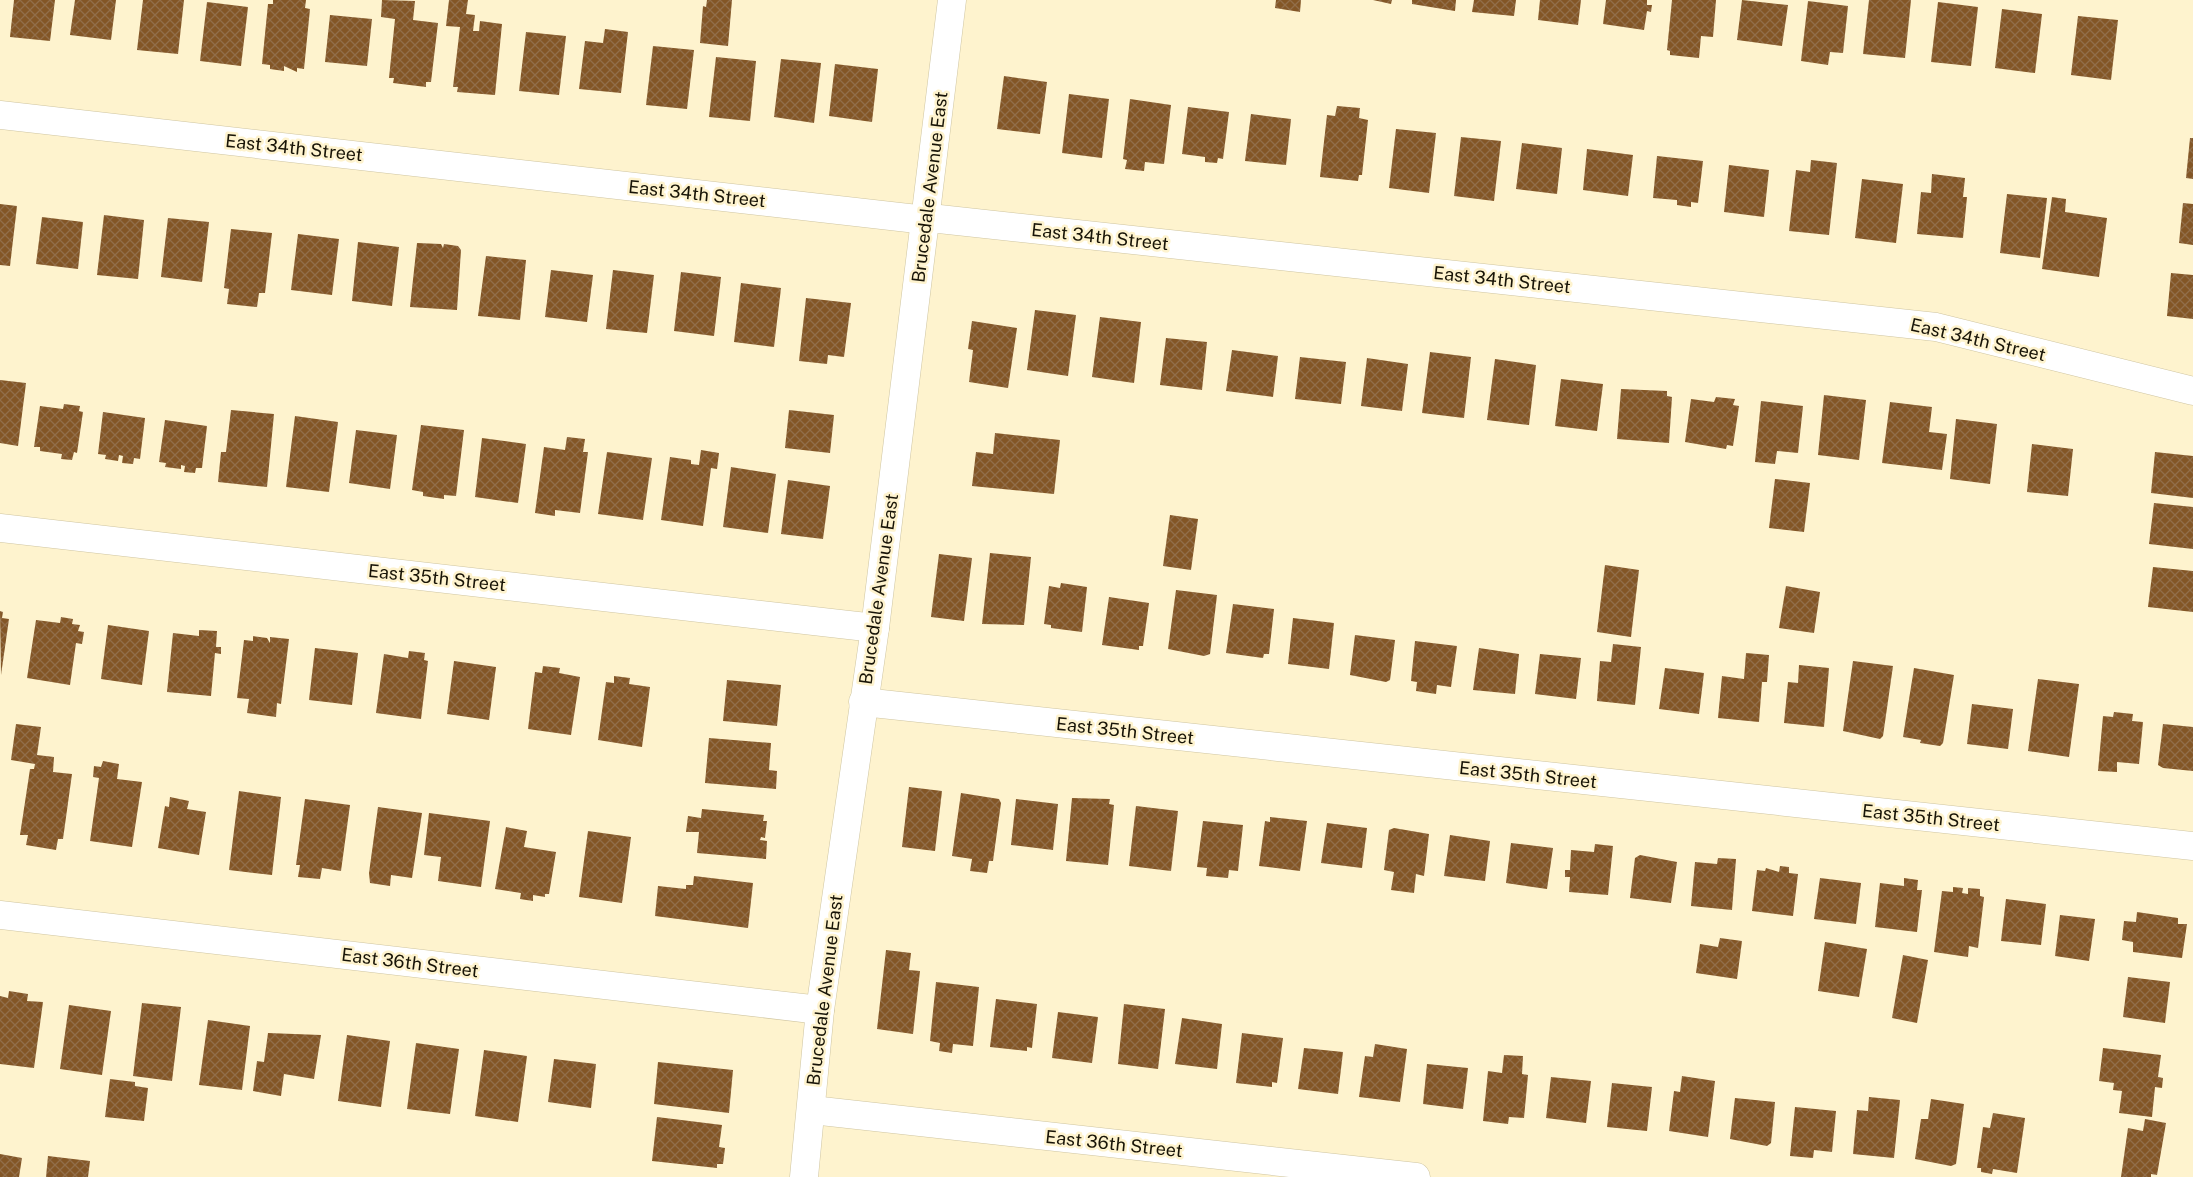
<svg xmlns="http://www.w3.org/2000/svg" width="2193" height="1177" font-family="'Public Sans',sans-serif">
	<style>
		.building { fill: url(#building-cross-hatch) }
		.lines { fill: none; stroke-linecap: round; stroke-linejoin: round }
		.minor-casing { stroke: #cfc5a1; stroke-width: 29 }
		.minor { stroke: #fff; stroke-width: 28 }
		.labels { text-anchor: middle; stroke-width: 5; stroke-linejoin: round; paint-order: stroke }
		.street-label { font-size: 18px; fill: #181407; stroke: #fef3ce }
	</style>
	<defs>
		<pattern id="building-cross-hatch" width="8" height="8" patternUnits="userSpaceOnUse" patternTransform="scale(1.25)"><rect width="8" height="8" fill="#835626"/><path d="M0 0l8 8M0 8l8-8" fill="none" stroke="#916e4a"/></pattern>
	</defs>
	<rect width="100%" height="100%" fill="#fef3ce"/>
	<!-- building -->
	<g class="building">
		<polygon points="14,0 55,0 50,41 10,37"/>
		<polygon points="75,0 116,0 111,40 70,35"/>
		<polygon points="143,0 184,0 178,54 137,50"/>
		<polygon points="273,0 306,0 305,8 310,9 304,69 297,68 297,72 284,66 284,71 270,69 270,65 262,64 268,4 273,4"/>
		<polygon points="382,0 415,1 413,20 438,23 431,82 426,82 426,87 393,83 394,78 389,78 395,19 381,17"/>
		<polygon points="449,0 468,0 466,14 475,15 473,31 479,31 480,21 502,24 495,95 457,92 458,87 453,87 460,27 446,26"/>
		<polygon points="707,0 732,0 728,46 700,43 703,6 706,7"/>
		<polygon points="1276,0 1301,0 1300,12 1275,8"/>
		<polygon points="1373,0 1392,0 1391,4"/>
		<polygon points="1412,0 1456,0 1455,11 1412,4"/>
		<polygon points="1474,0 1516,0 1514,16 1472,12"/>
		<polygon points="1540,0 1581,0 1578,25 1538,20"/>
		<polygon points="1606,0 1647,0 1647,5 1652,5 1651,12 1647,11 1644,30 1603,24"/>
		<polygon points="1672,0 1716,0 1713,37 1701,36 1699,58 1670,55 1670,51 1667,50"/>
		<polygon points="1742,0 1788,5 1782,46 1737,40"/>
		<polygon points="1869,0 1911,0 1905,58 1863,54"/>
		<polygon points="1808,1 1848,6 1843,53 1830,52 1828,65 1801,61"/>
		<polygon points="207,2 248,7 241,66 200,61"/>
		<polygon points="1938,2 1978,7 1971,66 1931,62"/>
		<polygon points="2002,9 2042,14 2035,73 1995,68"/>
		<polygon points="330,15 372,19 367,66 325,62"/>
		<polygon points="2078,16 2118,20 2111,80 2071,75"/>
		<polygon points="605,29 628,32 621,93 579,89 585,41 603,43"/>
		<polygon points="526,32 566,36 559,95 519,91"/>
		<polygon points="653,46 694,50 687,109 646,105"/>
		<polygon points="716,57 756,61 750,121 709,117"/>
		<polygon points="781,59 821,63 814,123 774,117"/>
		<polygon points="835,64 878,69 872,122 829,116"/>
		<polygon points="1004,76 1047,82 1040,134 997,129"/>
		<polygon points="1069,94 1109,99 1102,158 1062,153"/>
		<polygon points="1130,99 1171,105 1164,164 1145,162 1144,171 1125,169 1127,160 1123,159"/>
		<polygon points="1337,106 1360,108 1359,118 1368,120 1362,175 1359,175 1358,181 1320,177 1327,115 1335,116"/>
		<polygon points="1188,107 1229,112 1223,159 1218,158 1217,163 1205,162 1205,157 1182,154"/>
		<polygon points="1251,114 1291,119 1286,165 1245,161"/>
		<polygon points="1396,129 1436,133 1429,193 1389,188"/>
		<polygon points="1461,137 1501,141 1494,201 1454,196"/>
		<polygon points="2190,138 2193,138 2193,179 2186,178"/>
		<polygon points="1522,143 1562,148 1557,194 1516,189"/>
		<polygon points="1587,149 1633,155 1628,196 1583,190"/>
		<polygon points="1657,156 1703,161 1698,203 1691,202 1691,207 1677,205 1677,200 1653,198"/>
		<polygon points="1811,160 1837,163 1829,235 1789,231 1796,170 1810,172"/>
		<polygon points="1729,165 1769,170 1764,217 1724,212"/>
		<polygon points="1932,174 1965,178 1963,197 1967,197 1963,238 1917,234 1921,192 1931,193"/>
		<polygon points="1862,179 1903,184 1896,243 1855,238"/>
		<polygon points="2007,194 2047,198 2040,258 2000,253"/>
		<polygon points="2052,197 2066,199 2065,212 2107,218 2099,277 2042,269"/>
		<polygon points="2183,203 2193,204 2193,245 2179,243"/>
		<polygon points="0,204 17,206 10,266 0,265"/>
		<polygon points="104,215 144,220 138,279 97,275"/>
		<polygon points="42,217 83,222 78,269 36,264"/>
		<polygon points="168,218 209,222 202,282 161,277"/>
		<polygon points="231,229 272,233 265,293 259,293 257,307 227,304 229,289 224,288"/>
		<polygon points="298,234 339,239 332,295 291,290"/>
		<polygon points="358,242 399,247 392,306 352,301"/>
		<polygon points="417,243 441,244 443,248 444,244 458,246 461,250 457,310 410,307"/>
		<polygon points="486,256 526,260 520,320 478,316"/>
		<polygon points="551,270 593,275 587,322 545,317"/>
		<polygon points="613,270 654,275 647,333 606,329"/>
		<polygon points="681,272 721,277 714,336 674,331"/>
		<polygon points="2171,273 2193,275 2193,319 2167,316"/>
		<polygon points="741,283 781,288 774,347 734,342"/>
		<polygon points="806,298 851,303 844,357 828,355 827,364 799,361"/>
		<polygon points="1035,310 1076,315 1068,376 1027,370"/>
		<polygon points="1100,317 1141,322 1134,383 1092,377"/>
		<polygon points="972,321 1017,328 1008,388 969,382 973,350 968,349"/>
		<polygon points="1166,338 1207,342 1202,390 1160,385"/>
		<polygon points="1232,350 1278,356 1273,397 1226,391"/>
		<polygon points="1430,352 1471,357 1464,418 1422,413"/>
		<polygon points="1300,357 1346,362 1341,404 1295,399"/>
		<polygon points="1367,358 1408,364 1402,411 1361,406"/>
		<polygon points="1495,359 1536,365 1529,425 1487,420"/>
		<polygon points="1561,379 1603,384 1597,431 1555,426"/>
		<polygon points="0,380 26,383 18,446 0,443"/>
		<polygon points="1621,389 1667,391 1667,396 1672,397 1669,443 1617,439"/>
		<polygon points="1824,395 1866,400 1859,460 1818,455"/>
		<polygon points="1716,397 1735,399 1733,405 1739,406 1733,446 1727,445 1726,449 1685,442 1691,399 1714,402"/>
		<polygon points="1761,401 1803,406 1798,453 1777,451 1775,464 1755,462"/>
		<polygon points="1890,402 1932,407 1929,432 1947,434 1942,470 1882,463"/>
		<polygon points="64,404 80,406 79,411 83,412 77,453 74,452 72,460 61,459 62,454 40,451 40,447 34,447 40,406 63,409"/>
		<polygon points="231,410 274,414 267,487 218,482 221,452 226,452"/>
		<polygon points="789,410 834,415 830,453 785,448"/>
		<polygon points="103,412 145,418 140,459 134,458 133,464 122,463 123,456 119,455 118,461 105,459 106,455 98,454"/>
		<polygon points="295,416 338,422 329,492 286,487"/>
		<polygon points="1956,419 1997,424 1990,484 1950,479"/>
		<polygon points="165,420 207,426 202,468 196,468 195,473 184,472 185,466 181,465 181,469 165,467 166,463 159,462"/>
		<polygon points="421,425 464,430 456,496 444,495 444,499 423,496 423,492 412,490"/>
		<polygon points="356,430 397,435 390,489 349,483"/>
		<polygon points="995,433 1060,440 1054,494 972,486 976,452 993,454"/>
		<polygon points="567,437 585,439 583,452 588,452 580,513 555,510 555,516 535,513 544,447 565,450"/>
		<polygon points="482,438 526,444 518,503 475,497"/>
		<polygon points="2032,444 2073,449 2068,496 2027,492"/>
		<polygon points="701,450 719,453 717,469 711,468 703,526 661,520 670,457 691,460 691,464 699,465"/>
		<polygon points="607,452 652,458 643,520 598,514"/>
		<polygon points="2155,452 2193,456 2193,498 2151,493"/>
		<polygon points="731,467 776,474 768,533 723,527"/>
		<polygon points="1775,479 1810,483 1804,532 1769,528"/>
		<polygon points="788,480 830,486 823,539 781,534"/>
		<polygon points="2154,503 2193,507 2193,549 2149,544"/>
		<polygon points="1170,515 1198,519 1191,570 1163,566"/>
		<polygon points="990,553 1031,557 1024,625 982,624"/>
		<polygon points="939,554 972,558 964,621 931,617"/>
		<polygon points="1605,565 1639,570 1631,637 1597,632"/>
		<polygon points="2153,567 2193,571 2193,612 2148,607"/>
		<polygon points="1061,583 1087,587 1082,632 1051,628 1051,625 1044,624 1049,586 1060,588"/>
		<polygon points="1786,586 1820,592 1814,633 1779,628"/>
		<polygon points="1176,590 1217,595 1210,654 1204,656 1168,649"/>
		<polygon points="1109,597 1149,603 1143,646 1139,646 1139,650 1102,645"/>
		<polygon points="1233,604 1274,609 1269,654 1264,654 1263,658 1226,653"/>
		<polygon points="0,611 3,612 2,618 9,619 1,675"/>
		<polygon points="61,617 73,619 72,624 80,625 78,631 84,632 82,644 76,643 70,685 27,678 36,620 60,623"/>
		<polygon points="1293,618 1334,623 1329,669 1288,664"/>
		<polygon points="108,625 149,631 142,685 101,679"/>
		<polygon points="199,630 217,631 216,647 221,647 221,654 215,653 211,696 167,692 173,633 199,636"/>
		<polygon points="1355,635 1395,640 1390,680 1386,682 1350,675"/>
		<polygon points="253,636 267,638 270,643 270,637 289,639 281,704 277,703 276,717 247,713 249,699 237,698 244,640 253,641"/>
		<polygon points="1415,641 1457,646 1451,687 1437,685 1436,694 1416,691 1417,682 1411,681"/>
		<polygon points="1613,644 1641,647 1635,705 1597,701 1600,661 1611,662"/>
		<polygon points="315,648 358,653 352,705 309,700"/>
		<polygon points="1479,648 1519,654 1515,694 1473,690"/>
		<polygon points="409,651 425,653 424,660 428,661 421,719 376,713 384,654 408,658"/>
		<polygon points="1746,653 1769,655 1767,682 1762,682 1759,722 1718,718 1722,676 1744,679"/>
		<polygon points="1540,654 1581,658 1576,699 1535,694"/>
		<polygon points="454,661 496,667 489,720 447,714"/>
		<polygon points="1853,661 1893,666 1883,736 1880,739 1843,731"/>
		<polygon points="1799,665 1829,668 1824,727 1784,723 1788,682 1798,683"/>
		<polygon points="543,666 560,668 559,673 580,677 571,735 528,729 535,672 542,673"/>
		<polygon points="1665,668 1704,673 1699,714 1659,709"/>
		<polygon points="1914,668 1954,675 1943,743 1940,746 1920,743 1921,740 1903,737"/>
		<polygon points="614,676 630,678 629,684 650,687 642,747 598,740 606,682 614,683"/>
		<polygon points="2038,679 2079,684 2069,757 2028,751"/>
		<polygon points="727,680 781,685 777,726 723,721"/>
		<polygon points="1972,704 2013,709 2008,749 1967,744"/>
		<polygon points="2114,712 2133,714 2132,721 2143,722 2139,764 2117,762 2117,772 2098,771 2103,716 2113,717"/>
		<polygon points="16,724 41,727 37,755 54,757 53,772 72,774 63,839 58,839 56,850 26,845 28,835 20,835 30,769 34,769 35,764 11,760"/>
		<polygon points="2163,724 2193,727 2193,771 2163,768 2158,765"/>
		<polygon points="709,738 771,743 769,770 777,771 776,789 705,783"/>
		<polygon points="103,761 119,764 117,779 142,782 132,847 90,841 99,778 93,777 94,766 101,767"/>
		<polygon points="909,787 942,791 935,851 902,847"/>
		<polygon points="239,791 281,797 272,875 229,870"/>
		<polygon points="961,793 999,799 1001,803 993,861 989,861 987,873 970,871 972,859 952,856"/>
		<polygon points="170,797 189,801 187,809 206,812 199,855 158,848 165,806 169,807"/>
		<polygon points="1072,798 1110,799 1109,804 1114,805 1108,865 1066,861"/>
		<polygon points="305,799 350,805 341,871 322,868 320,879 298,877 300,865 296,865"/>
		<polygon points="1016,799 1058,804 1053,850 1011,845"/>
		<polygon points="1136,806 1178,811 1171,871 1129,866"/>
		<polygon points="378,807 422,813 412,878 391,875 390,886 370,883 369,873"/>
		<polygon points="702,809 764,815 763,821 767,821 765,838 761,837 760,840 767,841 766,859 697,853 699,832 686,832 688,816 701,818"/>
		<polygon points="429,813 490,821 481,887 438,881 441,857 424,855"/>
		<polygon points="1270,817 1307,821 1300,871 1259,866 1265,821 1270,822"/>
		<polygon points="1203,821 1243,825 1238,871 1229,870 1228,878 1206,876 1207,868 1197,867"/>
		<polygon points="1327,823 1367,828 1362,868 1321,863"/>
		<polygon points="506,827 527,831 524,847 556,852 549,894 545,894 545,897 533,895 533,901 520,899 521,893 495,889"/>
		<polygon points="1394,828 1429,834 1424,876 1416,874 1414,893 1391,890 1394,872 1384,870 1389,830"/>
		<polygon points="588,831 631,837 622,903 579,897"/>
		<polygon points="1450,835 1490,841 1485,881 1444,876"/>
		<polygon points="1511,843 1553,848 1547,889 1506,883"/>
		<polygon points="1595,844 1613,846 1608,895 1569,892 1570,877 1565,877 1565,870 1570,870 1571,850 1594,852"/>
		<polygon points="1640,855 1677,862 1671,903 1630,898 1635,858"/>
		<polygon points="1718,858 1736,859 1732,910 1691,906 1695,862 1717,864"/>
		<polygon points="1780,866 1789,867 1789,873 1798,874 1793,916 1752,911 1757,870 1765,871 1766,868 1779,872"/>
		<polygon points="694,876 753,883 748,928 655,916 658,886 686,889 686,885 693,885"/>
		<polygon points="1820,878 1861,883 1856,924 1814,919"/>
		<polygon points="1904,878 1918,880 1917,890 1922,890 1917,932 1875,927 1880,883 1904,886"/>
		<polygon points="1953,887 1963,888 1962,893 1968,894 1968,888 1980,889 1980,896 1984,897 1978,948 1969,946 1968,957 1934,952 1942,891 1953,892"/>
		<polygon points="2006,899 2046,904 2041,945 2001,941"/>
		<polygon points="2137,912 2178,918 2178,924 2187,924 2182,958 2133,952 2133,942 2122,940 2124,921 2136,922"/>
		<polygon points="2060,915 2095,919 2089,961 2055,956"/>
		<polygon points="1720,938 1742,941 1737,979 1696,973 1700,944 1718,947"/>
		<polygon points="1825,942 1867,949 1859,997 1818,991"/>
		<polygon points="886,950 911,953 909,970 920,971 913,1034 877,1029"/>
		<polygon points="1903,955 1928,960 1917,1023 1892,1018"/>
		<polygon points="2128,977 2170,982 2165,1023 2123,1017"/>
		<polygon points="936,982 979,987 973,1046 953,1044 952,1053 939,1051 940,1043 930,1041"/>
		<polygon points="9,991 28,994 27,1001 43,1002 34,1068 0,1064 0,996 8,998"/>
		<polygon points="996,999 1037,1004 1032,1048 1027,1047 1027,1051 990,1047"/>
		<polygon points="142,1003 181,1007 172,1081 133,1076"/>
		<polygon points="1124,1004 1165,1009 1158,1069 1118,1064"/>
		<polygon points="69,1005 111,1011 102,1075 60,1069"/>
		<polygon points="1058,1012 1098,1017 1092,1063 1052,1058"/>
		<polygon points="1182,1018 1222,1024 1217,1069 1175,1064"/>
		<polygon points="208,1020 250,1026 242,1090 199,1085"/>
		<polygon points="268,1033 321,1035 314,1079 284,1074 281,1096 253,1091 257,1061 264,1062"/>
		<polygon points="1242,1033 1283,1038 1277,1083 1272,1082 1272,1087 1236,1083"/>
		<polygon points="347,1035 390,1041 381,1107 338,1101"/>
		<polygon points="416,1043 459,1049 450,1114 407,1109"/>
		<polygon points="1375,1044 1407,1049 1400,1102 1359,1097 1365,1056 1373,1057"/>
		<polygon points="1304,1048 1343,1052 1338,1094 1298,1089"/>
		<polygon points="2103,1048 2161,1055 2158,1077 2163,1078 2162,1088 2155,1087 2152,1117 2119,1113 2122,1091 2113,1090 2114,1083 2099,1081"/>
		<polygon points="484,1050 527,1056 518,1122 475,1116"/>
		<polygon points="1504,1055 1523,1056 1522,1074 1528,1075 1524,1118 1509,1117 1508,1124 1483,1121 1488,1071 1502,1073"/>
		<polygon points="554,1059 596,1064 591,1108 548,1102"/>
		<polygon points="658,1062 733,1070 729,1113 654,1104"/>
		<polygon points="1427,1064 1468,1068 1463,1109 1423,1104"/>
		<polygon points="1682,1076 1715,1081 1708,1137 1669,1131 1674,1091 1680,1092"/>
		<polygon points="1551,1077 1591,1081 1586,1123 1546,1118"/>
		<polygon points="110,1079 135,1082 135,1086 148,1088 144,1121 105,1117"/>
		<polygon points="1612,1083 1652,1087 1647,1131 1607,1127"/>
		<polygon points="1869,1097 1900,1100 1894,1158 1853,1154 1857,1110 1868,1111"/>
		<polygon points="1735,1098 1775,1102 1771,1143 1767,1146 1730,1139"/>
		<polygon points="1931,1099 1964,1104 1956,1164 1951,1166 1915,1159 1921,1119 1928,1119"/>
		<polygon points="1795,1107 1836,1111 1832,1152 1814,1150 1813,1158 1790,1156"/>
		<polygon points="1993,1113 2025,1118 2017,1173 1993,1169 1992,1174 1981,1172 1981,1168 1977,1168 1983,1127 1990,1128"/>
		<polygon points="657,1117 722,1125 719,1147 725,1148 723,1164 717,1164 717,1168 652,1161"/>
		<polygon points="2145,1119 2166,1123 2157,1175 2151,1174 2151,1177 2121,1177 2128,1128 2143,1131"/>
		<polygon points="0,1154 22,1158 19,1177 0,1177"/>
		<polygon points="48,1156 90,1161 88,1177 46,1177"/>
	</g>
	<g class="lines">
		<!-- minor casing -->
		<g class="minor-casing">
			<g id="minor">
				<polyline points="0,115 926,220 939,219 1936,327 2193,391"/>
				<polyline points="0,528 875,628"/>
				<polyline points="863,702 2193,846"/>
				<polyline points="0,915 820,1010"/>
				<polyline points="812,1110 1416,1177"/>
				<polyline points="804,1177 820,1010 875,628 952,0"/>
			</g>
		</g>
		<!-- minor -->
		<use href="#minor" class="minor"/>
	</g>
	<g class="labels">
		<!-- street labels -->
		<g class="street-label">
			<text transform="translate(294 148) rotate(6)" y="6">East 34th Street</text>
			<text transform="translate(930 187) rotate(-83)" y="6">Brucedale Avenue East</text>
			<text transform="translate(697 194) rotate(6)" y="6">East 34th Street</text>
			<text transform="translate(1100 237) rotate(6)" y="6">East 34th Street</text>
			<text transform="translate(1502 280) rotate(6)" y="6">East 34th Street</text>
			<text transform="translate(1978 340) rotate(13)" y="6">East 34th Street</text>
			<text transform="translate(437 578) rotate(6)" y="6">East 35th Street</text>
			<text transform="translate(879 589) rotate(-82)" y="6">Brucedale Avenue East</text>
			<text transform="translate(1125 731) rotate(6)" y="6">East 35th Street</text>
			<text transform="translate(1528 775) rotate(6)" y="6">East 35th Street</text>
			<text transform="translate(1931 818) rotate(6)" y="6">East 35th Street</text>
			<text transform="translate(410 963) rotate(7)" y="6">East 36th Street</text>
			<text transform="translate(825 990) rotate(-83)" y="6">Brucedale Avenue East</text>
			<text transform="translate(1114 1144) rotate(6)" y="6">East 36th Street</text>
		</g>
	</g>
</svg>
